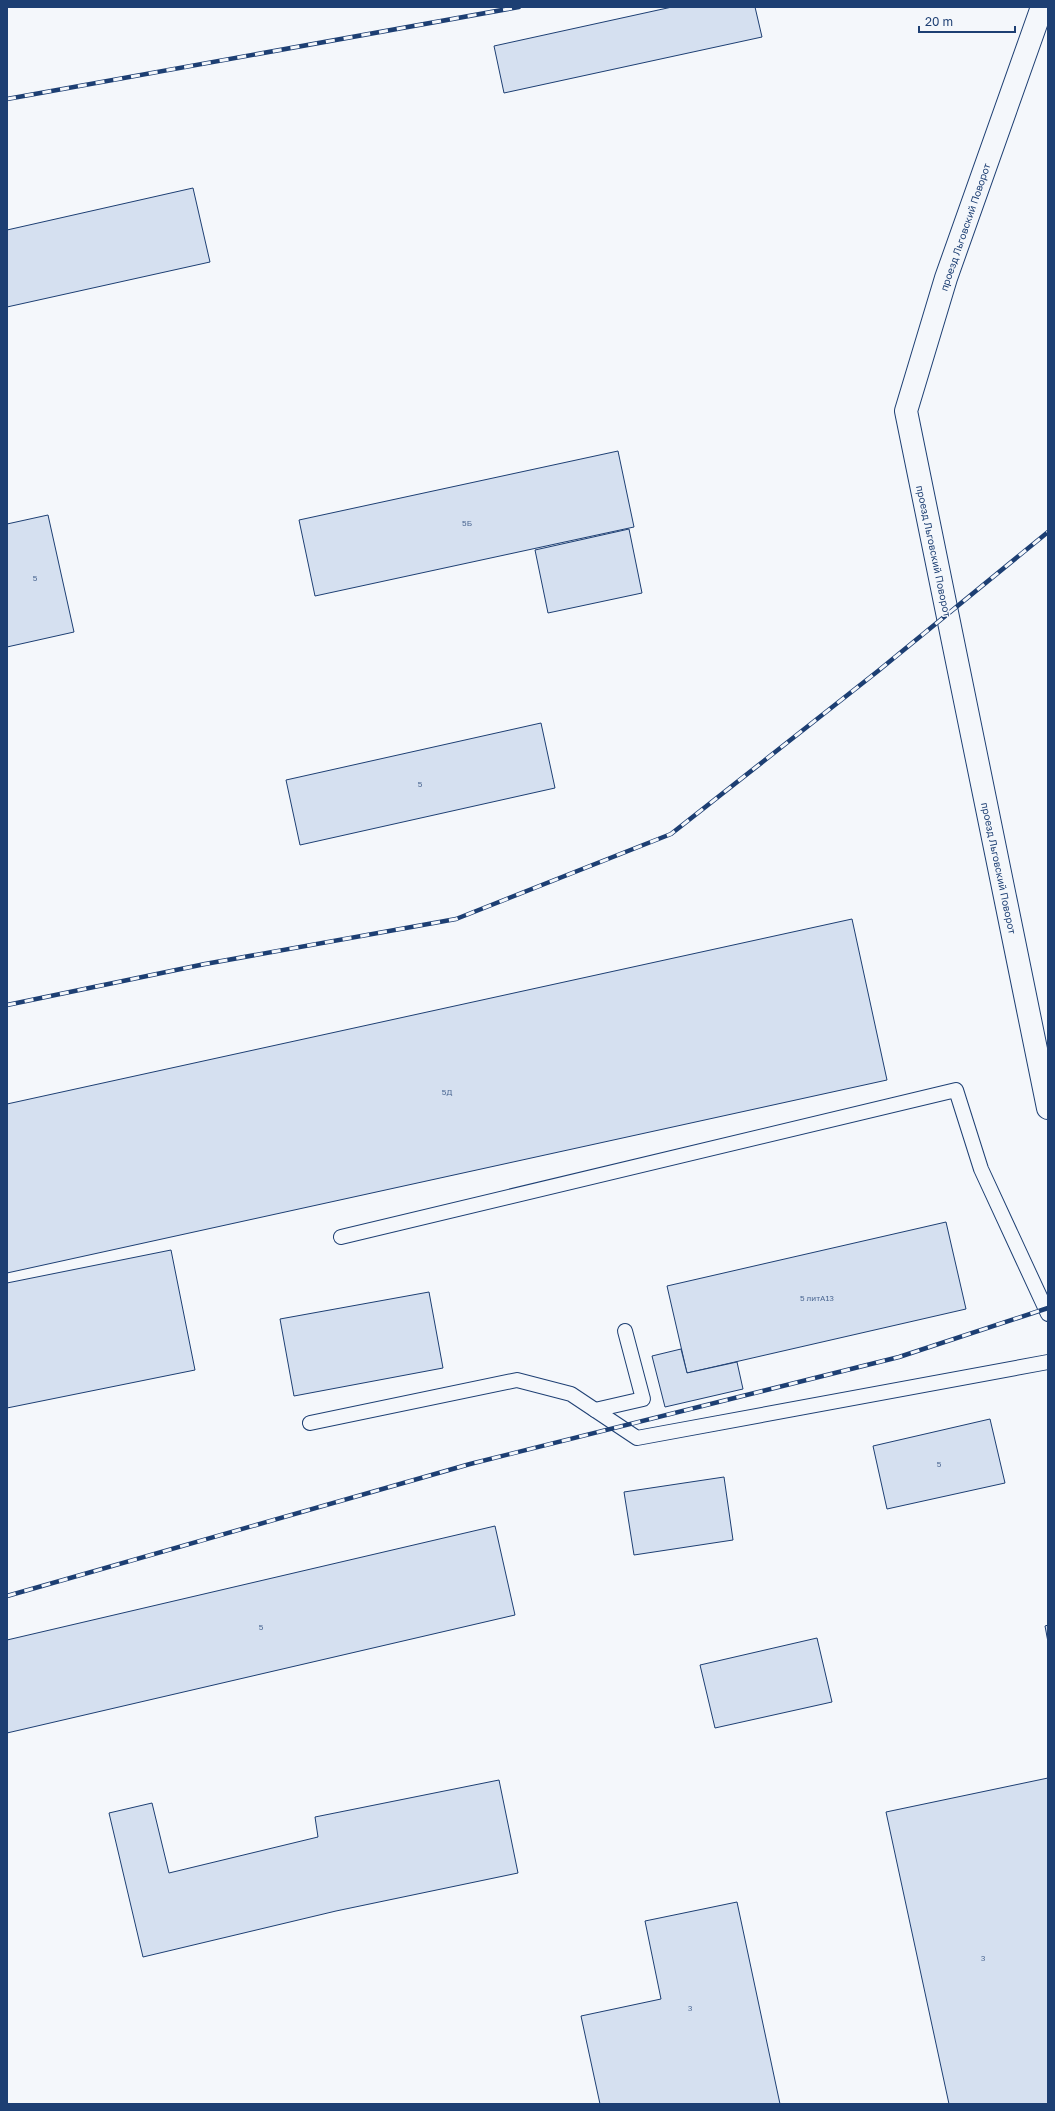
<svg xmlns="http://www.w3.org/2000/svg" width="1055" height="2111" font-family="'Golos Text',sans-serif">
	<style>
		.building { fill: #d5e0f0; stroke: #1d3f73 }
		.lines { fill: none; stroke-linecap: round; stroke-linejoin: round }
		.service-casing { stroke: #1d3f73; stroke-width: 16 }
		.minor-casing { stroke: #1d3f73; stroke-width: 24 }
		.service { stroke: #f4f7fb; stroke-width: 14 }
		.minor { stroke: #f4f7fb; stroke-width: 22 }
		.rail-casing { stroke: #1d3f73; stroke-width: 4.5 }
		.rail { stroke: #f4f7fb; stroke-width: 3; stroke-dasharray: 9; stroke-linecap: butt }
		.labels { text-anchor: middle; stroke-width: 3; stroke-linejoin: round; paint-order: stroke }
		.number-label { font-size: 8px; fill: #4b6792 }
		.street-label { font-size: 10px; fill: #1d3f73; stroke: #f4f7fb }
	</style>
	<rect width="100%" height="100%" fill="#f4f7fb"/>
	<!-- building -->
	<g class="building">
		<polygon points="672,7 755,7 762,37 504,93 494,46"/>
		<polygon points="193,188 210,262 7,307 7,230"/>
		<polygon points="618,451 634,527 315,596 299,520"/>
		<polygon points="48,515 74,632 7,647 7,524"/>
		<polygon points="629,529 642,593 548,613 535,550"/>
		<polygon points="541,723 555,788 300,845 286,780"/>
		<polygon points="852,919 887,1080 7,1273 7,1104"/>
		<polygon points="946,1222 966,1309 687,1373 667,1286"/>
		<polygon points="171,1250 195,1370 7,1408 7,1283"/>
		<polygon points="429,1292 443,1368 294,1396 280,1319"/>
		<polygon points="681,1349 687,1373 737,1362 743,1389 665,1407 652,1356"/>
		<polygon points="990,1419 1005,1483 887,1509 873,1446"/>
		<polygon points="724,1477 733,1540 634,1555 624,1492"/>
		<polygon points="495,1526 515,1615 7,1733 7,1640"/>
		<polygon points="1048,1625 1048,1642 1045,1626"/>
		<polygon points="817,1638 832,1702 715,1728 700,1665"/>
		<polygon points="1048,1778 1048,2104 949,2104 886,1812"/>
		<polygon points="499,1780 518,1873 336,1911 143,1957 109,1813 152,1803 169,1873 318,1837 315,1817"/>
		<polygon points="737,1902 780,2104 600,2104 581,2016 661,1999 645,1921"/>
	</g>
	<g class="lines">
		<!-- service casing -->
		<g class="service-casing">
			<g id="service">
				<polyline points="341,1237 956,1090 981,1169 1048,1314"/>
				<polyline points="595,1410 643,1399 625,1331"/>
				<polyline points="310,1423 517,1380 571,1394 637,1438 1048,1362"/>
			</g>
		</g>
		<!-- minor casing -->
		<g class="minor-casing">
			<polyline id="minor" points="1042,7 946,278 906,411 1048,1108"/>
		</g>
		<!-- service -->
		<use href="#service" class="service"/>
		<!-- minor -->
		<use href="#minor" class="minor"/>
		<!-- rail casing -->
		<g class="rail-casing">
			<g id="rail">
				<polyline points="7,99 519,7"/>
				<polyline points="7,1005 205,964 456,919 671,834 878,671 1048,532"/>
				<polyline points="7,1596 470,1464 899,1357 1048,1308"/>
			</g>
		</g>
		<!-- rail -->
		<use href="#rail" class="rail"/>
	</g>
	<g class="labels">
		<!-- number labels -->
		<g class="number-label">
			<text x="467" y="526">5Б</text>
			<text x="35" y="581">5</text>
			<text x="420" y="787">5</text>
			<text x="447" y="1095">5Д</text>
			<text x="817" y="1301">5 литА13</text>
			<text x="939" y="1467">5</text>
			<text x="261" y="1630">5</text>
			<text x="983" y="1961">3</text>
			<text x="690" y="2011">3</text>
		</g>
		<!-- street labels -->
		<g class="street-label">
			<text transform="translate(965 227) rotate(-71)" y="4">проезд Льговский Поворот</text>
			<text transform="translate(934 551) rotate(78)" y="4">проезд Льговский Поворот</text>
			<text transform="translate(999 868) rotate(78)" y="4">проезд Льговский Поворот</text>
		</g>
	</g>
	<!-- border -->
	<rect width="1055" height="2111" fill="none" stroke="#1d3f73" stroke-width="16"/>
	<!-- scale -->
	<path d="M919 26v6h96v-6" fill="none" stroke="#1d3f73" stroke-width="2"/>
	<text x="925" y="26" font-size="12" fill="#1d3f73" stroke="#f4f7fb" stroke-width="3" paint-order="stroke">20 m</text>
</svg>
